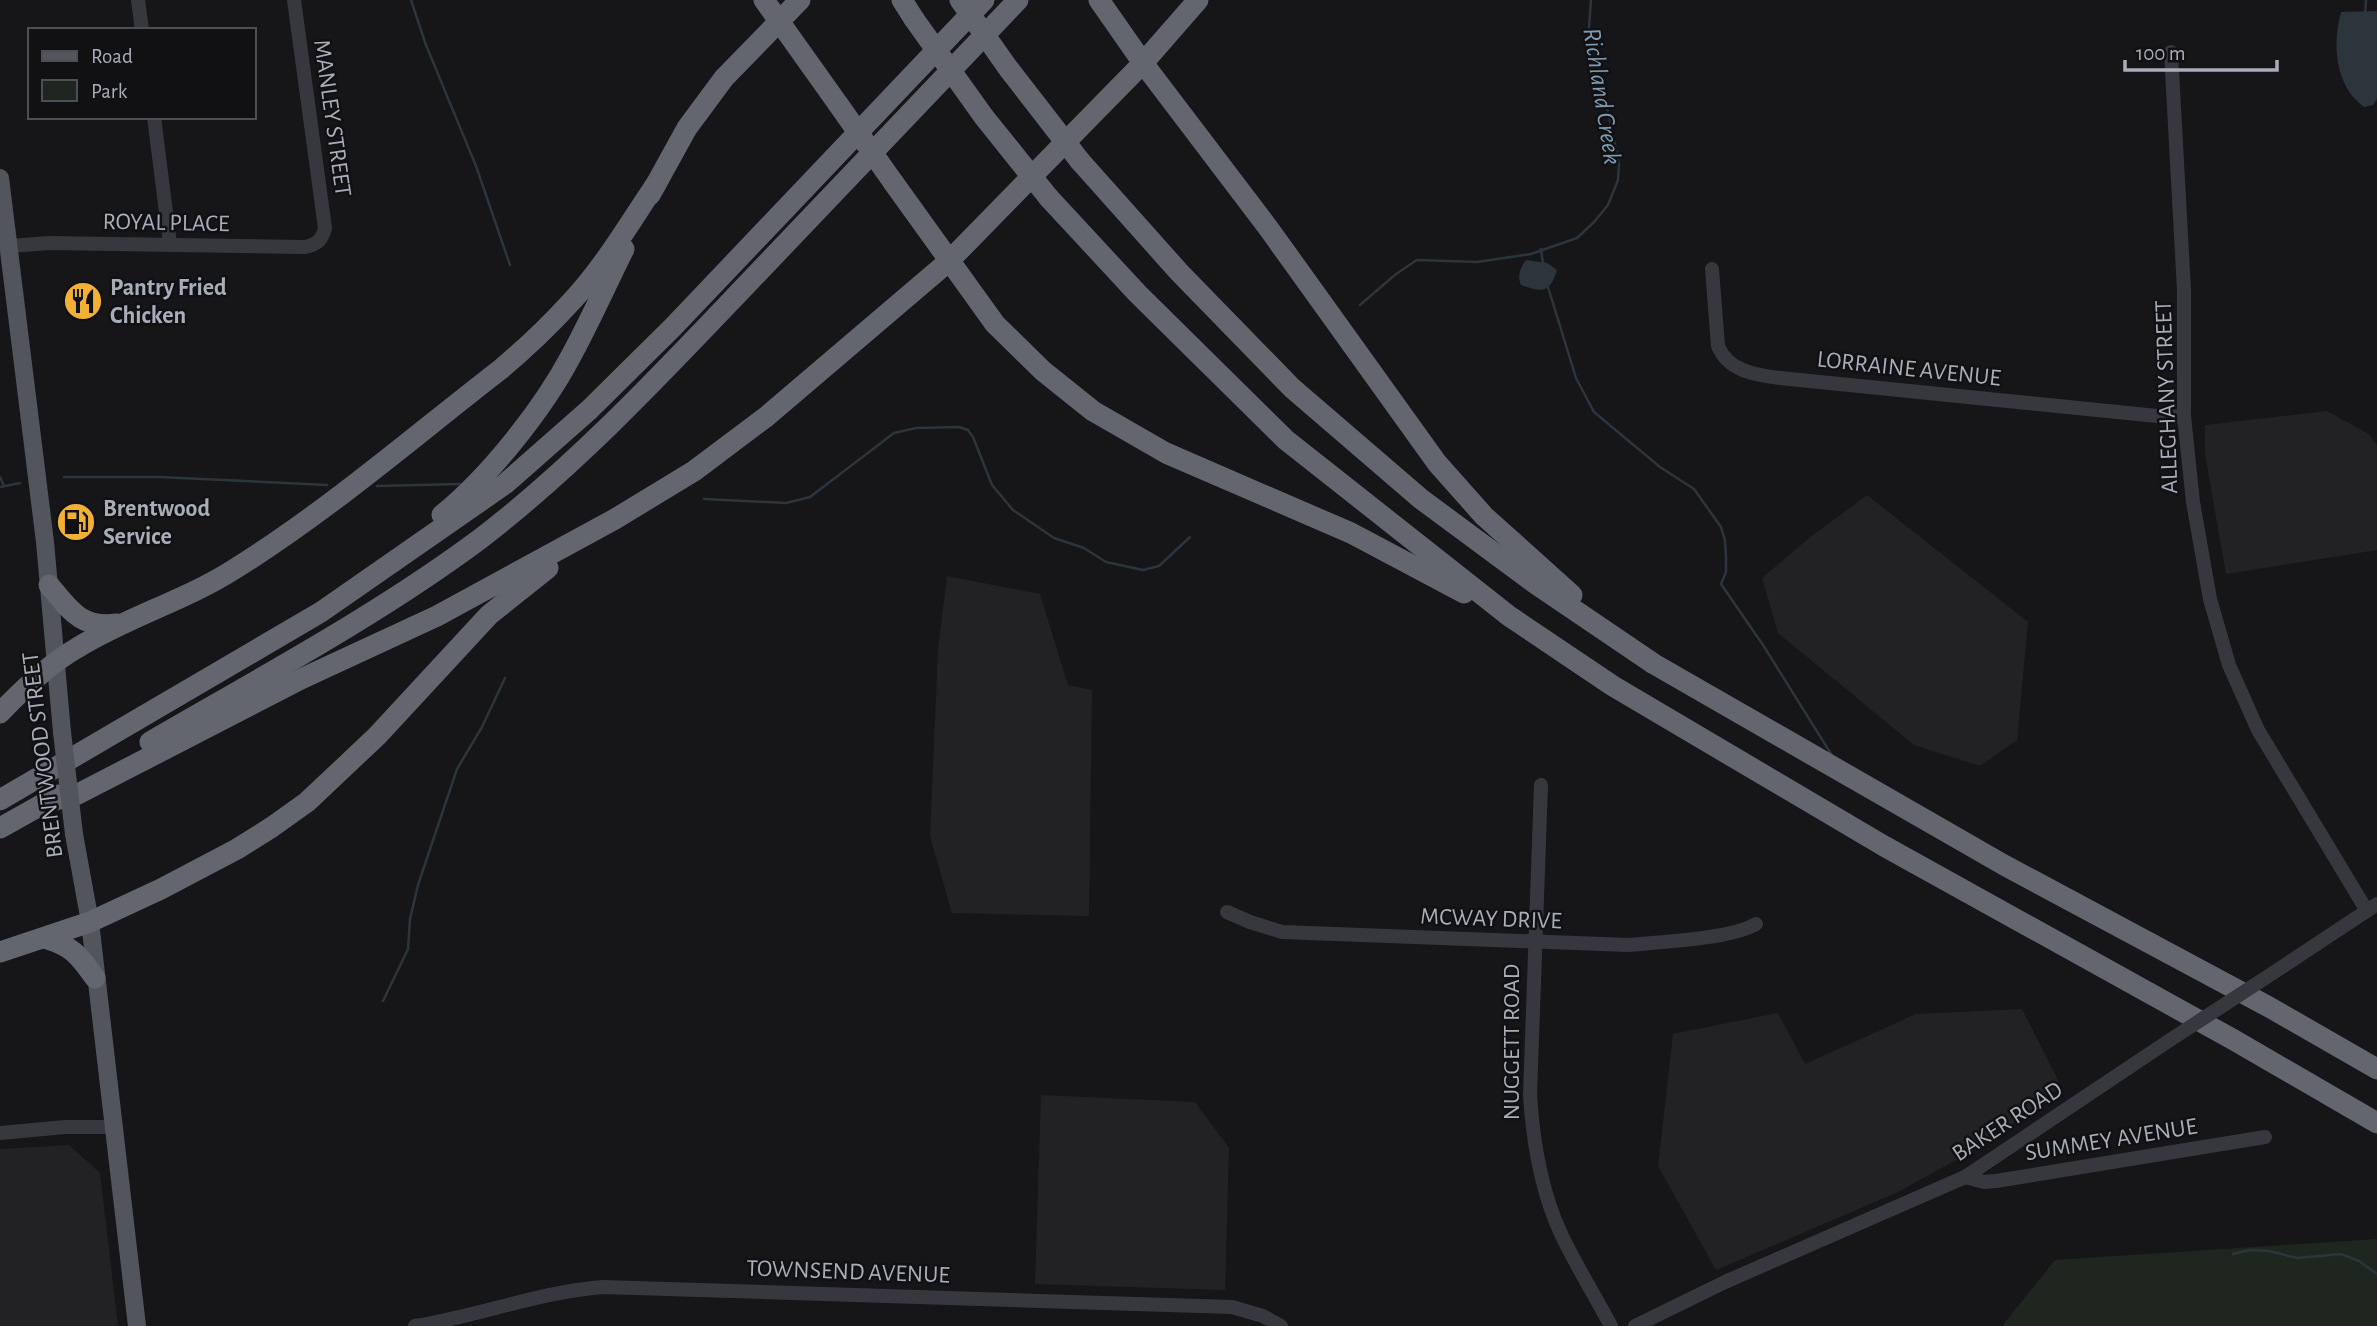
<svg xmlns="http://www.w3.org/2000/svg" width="2377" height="1326" font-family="'Alegreya Sans',sans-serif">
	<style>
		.built { fill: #222225 }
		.green { fill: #1e261f }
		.water { fill: #2c353c }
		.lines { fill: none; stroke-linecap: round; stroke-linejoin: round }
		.stream { stroke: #2c353c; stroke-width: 2.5 }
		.minor { stroke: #37383d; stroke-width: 14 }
		.major { stroke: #53555c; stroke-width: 18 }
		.highway { stroke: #63666e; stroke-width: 21 }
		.minor-bridge { stroke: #37383d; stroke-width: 14 }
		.major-bridge { stroke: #53555c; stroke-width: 18 }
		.highway-bridge { stroke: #63666e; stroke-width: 21 }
		.labels { text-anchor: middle; stroke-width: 5; stroke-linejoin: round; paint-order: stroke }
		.street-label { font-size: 24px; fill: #a8adb8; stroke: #111113 }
		.poi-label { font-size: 24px; font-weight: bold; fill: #a8adb8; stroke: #111113; text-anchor: start }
		.water-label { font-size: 26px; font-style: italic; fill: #7f9bb3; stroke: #111113 }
	</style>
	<rect width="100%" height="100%" fill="#161618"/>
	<!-- built -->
	<g class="built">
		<polygon points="2327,411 2369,434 2377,446 2377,550 2226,574 2205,454 2205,425"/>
		<polygon points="1867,495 2028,622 2017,740 1980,766 1914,745 1778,633 1762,578 1809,538"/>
		<polygon points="947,576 1040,594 1068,685 1092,690 1089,916 952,913 930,836 938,650"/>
		<polygon points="2022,1009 2061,1086 1989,1142 1898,1192 1716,1270 1658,1166 1673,1034 1778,1013 1805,1064 1916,1014"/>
		<polygon points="1041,1095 1195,1102 1229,1148 1225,1290 1035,1284"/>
		<polygon points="69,1145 100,1173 118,1326 0,1326 0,1149"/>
	</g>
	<!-- green -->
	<polygon class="green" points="2377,1239 2377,1326 2002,1326 2055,1260"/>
	<!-- water -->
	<g class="water">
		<path d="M2377 11V99L2373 105 2364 107C2335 86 2332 45 2341 12Z"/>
		<path d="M1526 260 1547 263 1557 270C1550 293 1543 293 1521 285 1517 276 1520 268 1526 260Z"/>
	</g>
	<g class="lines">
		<!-- stream -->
		<g class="stream">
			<polyline points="411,0 426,45 476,166 510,265"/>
			<polyline points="2365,15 2366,0"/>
			<polyline points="1541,249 1543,264"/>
			<polyline points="1548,287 1576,378 1594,412 1660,467 1694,489 1721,527 1725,541 1726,557 1726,572 1721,584 1763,645 1833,757"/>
			<polyline points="1360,305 1396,274 1417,260 1477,262 1531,254 1577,238 1594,222 1608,205 1618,180 1619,164 1609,116 1588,40 1591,0"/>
			<polyline points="0,477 4,486"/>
			<polyline points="64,477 159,477 327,485"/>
			<polyline points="377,486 460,484"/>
			<polyline points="0,487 20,483"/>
			<polyline points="704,499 786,503 810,497 894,433 916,428 959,427 968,430 973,437 992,485 1013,510 1054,538 1084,548 1106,562 1143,570 1159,566 1190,537"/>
			<polyline points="383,1001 408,949 410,919 418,885 457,769 482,727 505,678"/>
			<polyline points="2233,1254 2249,1250 2269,1251 2297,1258 2341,1254 2359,1261 2377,1274"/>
		</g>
		<!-- minor -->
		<g class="minor">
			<polyline points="138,0 142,30"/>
			<polyline points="2171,52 2184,290 2184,416 2193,502 2210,599 2229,665 2258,730 2367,911"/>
			<polyline points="154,117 170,244"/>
			<path d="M9 246 50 243 305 247C318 244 322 240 325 228L294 0"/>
			<path d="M1712 269 1718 346C1728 371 1755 375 1780 378L2167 417 2184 416"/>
			<path d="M1541 785 1530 1095C1533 1143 1541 1192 1562 1236 1577 1267 1595 1296 1611 1326"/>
			<path d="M1227 912 1250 922 1282 932 1628 945C1660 942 1730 939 1756 924"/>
			<polyline points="2273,973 2377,904"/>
			<polyline points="0,1133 65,1127 113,1127"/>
			<polyline points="1965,1177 1984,1182 1996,1181 2265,1137"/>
			<path d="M415 1326C479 1316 539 1292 603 1287L1232 1307 1263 1316 1281 1326"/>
			<polyline points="1635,1326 1725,1282 1965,1177 2170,1040"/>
		</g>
		<!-- major -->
		<g class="major">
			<polyline points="0,178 45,542 62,732"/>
			<polyline points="74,834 90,922 137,1326"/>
		</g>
		<!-- highway -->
		<g class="highway">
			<polyline points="764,0 838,104"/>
			<polyline points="902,0 914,19"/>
			<polyline points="1099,0 1143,63 1269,229 1437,463 1484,516 1572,595"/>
			<polyline points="1080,161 1179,272 1292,388 1421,499 1536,584 1654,664 2004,865 2269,1007 2377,1069"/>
			<polyline points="893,182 995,324 1043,371 1093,411 1166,453 1351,533 1464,593"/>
			<polyline points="650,195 687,128 724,78 800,0"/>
			<polyline points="1049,198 1138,294 1286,440 1509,616 1613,686 1884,846 2234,1040 2377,1123"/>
			<path d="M442 515C489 477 543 409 571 356 590 321 606 285 624 249"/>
			<path d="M49 585C70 610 81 629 117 624"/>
			<path d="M0 713C22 690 49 664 77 648 127 617 184 601 233 570 328 511 413 437 501 369 526 348 549 326 571 302 604 267 629 224 656 184"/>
			<path d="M150 742C260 678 378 615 480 539 579 463 665 370 751 280 840 186 929 93 1018 0"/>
			<polyline points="0,800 321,612 505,484 589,410 673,327 984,0"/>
			<polyline points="47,802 78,794 301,679 437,616 615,519 694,471 766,417 949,261 1143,63 1198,0"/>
			<polyline points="0,828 59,795"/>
			<path d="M44 938C72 946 79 955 95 978"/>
			<polyline points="0,952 90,922 161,889 237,849 272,827 307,802 377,736 489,615 548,568"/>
		</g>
		<!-- minor-bridge -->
		<polyline class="minor-bridge" points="2170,1040 2273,973"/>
		<!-- major-bridge -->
		<polyline class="major-bridge" points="62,732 74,834"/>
		<!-- highway-bridge -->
		<g class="highway-bridge">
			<polyline points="960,0 1008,68 1080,161"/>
			<polyline points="914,19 984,117 1049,198"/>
			<polyline points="838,104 893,182"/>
		</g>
	</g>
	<!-- icons -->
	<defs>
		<g id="restaurant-disc" transform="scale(2.0125)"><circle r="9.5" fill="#f2b134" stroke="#111113"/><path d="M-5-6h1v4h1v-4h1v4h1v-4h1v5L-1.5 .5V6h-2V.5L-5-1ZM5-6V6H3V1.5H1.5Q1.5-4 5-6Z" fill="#111"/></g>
		<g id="fuel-disc" transform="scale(2.0125)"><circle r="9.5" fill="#f2b134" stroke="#111113"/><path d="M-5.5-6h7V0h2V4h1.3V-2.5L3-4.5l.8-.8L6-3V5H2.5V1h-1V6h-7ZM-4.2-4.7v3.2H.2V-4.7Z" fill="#111"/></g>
	</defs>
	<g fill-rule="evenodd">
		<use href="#restaurant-disc" x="83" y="301"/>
		<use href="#fuel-disc" x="76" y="522"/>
	</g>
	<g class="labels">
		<!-- street labels -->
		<g class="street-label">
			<text transform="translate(333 118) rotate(82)" y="8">MANLEY STREET</text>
			<text transform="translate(166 222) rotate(1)" y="8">ROYAL PLACE</text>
			<text transform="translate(1909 368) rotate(6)" y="8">LORRAINE AVENUE</text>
			<text transform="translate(2166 397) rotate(-92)" y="8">ALLEGHANY STREET</text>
			<text transform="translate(42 755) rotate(-97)" y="8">BRENTWOOD STREET</text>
			<text transform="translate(1491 918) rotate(2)" y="8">MCWAY DRIVE</text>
			<text transform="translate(1511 1042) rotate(-90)" y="8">NUGGETT ROAD</text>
			<text transform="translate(2007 1121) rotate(-33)" y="8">BAKER ROAD</text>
			<text transform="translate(2111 1139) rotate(-9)" y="8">SUMMEY AVENUE</text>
			<text transform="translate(848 1271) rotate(2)" y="8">TOWNSEND AVENUE</text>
		</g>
		<!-- poi labels -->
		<g class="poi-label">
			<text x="110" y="295">Pantry Fried<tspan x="110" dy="28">Chicken</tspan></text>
			<text x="103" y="516">Brentwood<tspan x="103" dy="28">Service</tspan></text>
		</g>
		<!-- water labels -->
		<g class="water-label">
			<text transform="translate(1603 96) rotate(81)" y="9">Richland Creek</text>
		</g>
	</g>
	<!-- legend -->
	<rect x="28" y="28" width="228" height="91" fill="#111113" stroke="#4d4f55" stroke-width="2"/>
	<rect x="42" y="51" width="35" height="10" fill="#53555c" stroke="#4d4f55" stroke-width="2"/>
	<text x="91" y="63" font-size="21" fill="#a8adb8">Road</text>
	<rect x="42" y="80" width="35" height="21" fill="#1e261f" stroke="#4d4f55" stroke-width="2"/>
	<text x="91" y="98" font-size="21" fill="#a8adb8">Park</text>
	<!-- scale -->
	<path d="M2125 60v10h152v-10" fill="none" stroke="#a8adb8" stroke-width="3.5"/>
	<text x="2136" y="60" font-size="21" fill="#a8adb8" stroke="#111113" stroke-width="5" paint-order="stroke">100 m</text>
</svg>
